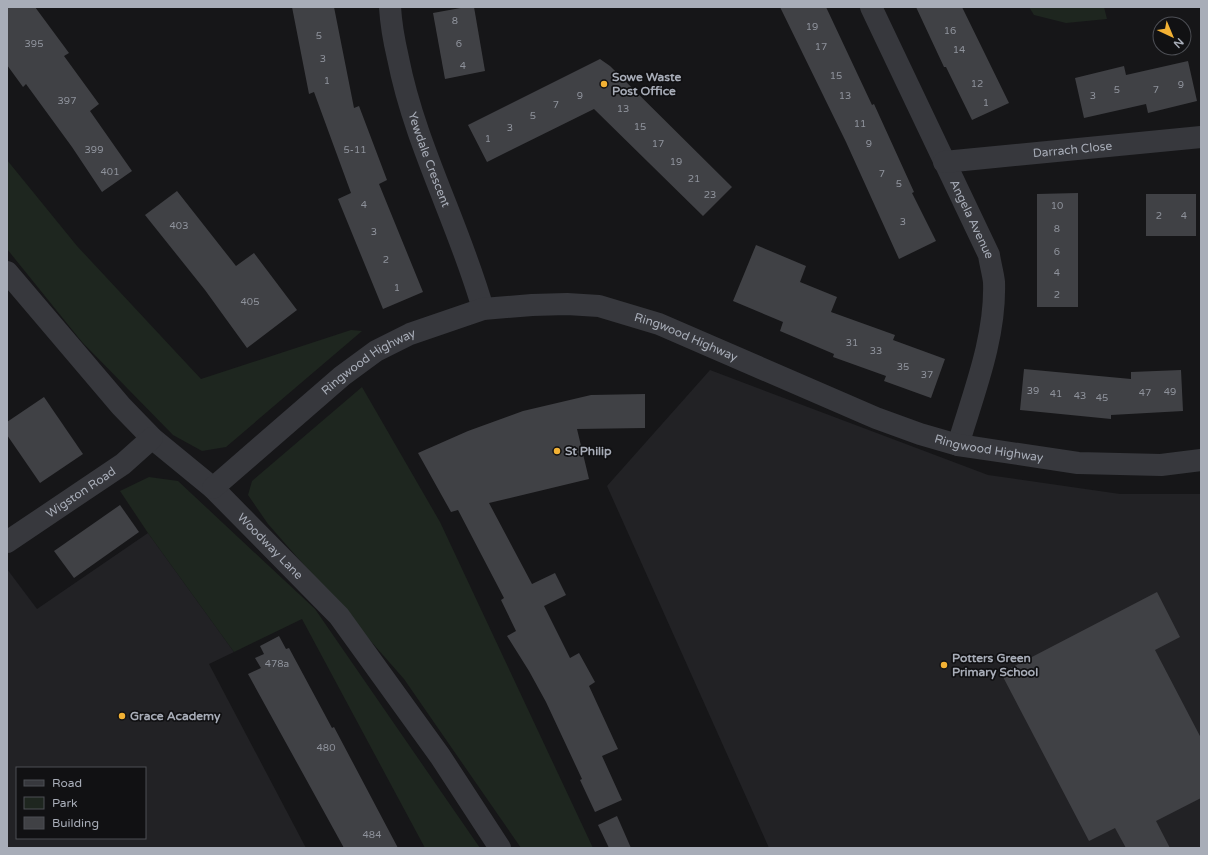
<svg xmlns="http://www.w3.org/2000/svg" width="1208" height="855" font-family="'Varela Round',sans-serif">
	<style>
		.built { fill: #222225; fill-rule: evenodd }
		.green { fill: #1e261f }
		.building { fill: #404145 }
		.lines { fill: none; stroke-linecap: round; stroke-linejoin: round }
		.minor { stroke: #37383d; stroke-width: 22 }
		.poi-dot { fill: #f2b134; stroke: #111113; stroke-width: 1.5 }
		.labels { text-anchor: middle; stroke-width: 3.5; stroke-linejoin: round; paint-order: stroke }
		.number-label { font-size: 10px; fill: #8e929b }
		.poi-label { font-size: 12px; font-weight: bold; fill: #a8adb8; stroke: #111113; text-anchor: start }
		.street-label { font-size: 12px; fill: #a8adb8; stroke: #111113 }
	</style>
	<rect width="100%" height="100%" fill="#161618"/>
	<!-- built -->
	<g class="built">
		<polygon points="710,370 988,475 1120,494 1201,494 1201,848 769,848 607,486"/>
		<path d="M148 533 234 652 209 664 306 848H7V569L37 609ZM17 768H145V838H17Z"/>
	</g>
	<!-- green -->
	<g class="green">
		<polygon points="1029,7 1104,7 1107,19 1066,23 1034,15"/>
		<polygon points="7,160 77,246 201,379 351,330 362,331 226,447 202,451 173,435 82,342 7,249"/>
		<polygon points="362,387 440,522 593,848 521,848 404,679 268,524 248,495 252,481"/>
		<polygon points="149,477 178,481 315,609 480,848 425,848 302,619 234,652 148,533 120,491"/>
	</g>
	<!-- building -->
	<g class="building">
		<polygon points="7,7 35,7 69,53 64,56 99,104 90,111 132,171 102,192 72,147 26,84 23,87 7,65"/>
		<polygon points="292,7 334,7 354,108 359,106 387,180 379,184 423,292 383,309 338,199 351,193 314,92 309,94"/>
		<polygon points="466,7 474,7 485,71 445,79 433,13"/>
		<polygon points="780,7 826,7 872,105 874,104 914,192 912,193 936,241 899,259 846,142"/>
		<polygon points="916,7 962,7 1009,103 972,120 946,67 944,67"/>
		<polygon points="600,59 610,66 732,187 703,216 594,109 487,162 468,125"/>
		<polygon points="1188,61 1197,101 1148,113 1146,104 1084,118 1075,78 1124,66 1126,75"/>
		<polygon points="177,191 236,266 254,253 297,310 247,348 205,290 145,215"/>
		<polygon points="1078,193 1078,307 1037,307 1037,194"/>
		<rect x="1146" y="194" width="50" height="42"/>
		<polygon points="756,245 806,266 800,282 837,297 831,312 895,335 893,340 945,359 931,398 884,381 886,376 833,357 834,354 780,331 783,322 733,301"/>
		<polygon points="1024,369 1131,379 1131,372 1181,370 1183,411 1111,415 1111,419 1020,410"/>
		<polygon points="645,394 645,428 577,429 589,479 489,503 532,584 555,573 566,595 544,606 570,658 579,653 595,682 589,686 618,749 602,756 622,800 595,812 580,780 582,779 546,702 529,671 507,636 516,631 501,600 504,598 458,510 451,512 418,453 468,431 523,411 591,395"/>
		<polygon points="44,397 83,454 40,483 7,435 7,422"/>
		<polygon points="120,505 139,532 74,578 54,551"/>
		<polygon points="1157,592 1180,637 1155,650 1201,738 1201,798 1156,821 1170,848 1126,848 1115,828 1089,841 1001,673"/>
		<polygon points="279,636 286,649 289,648 332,728 334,727 398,848 344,848 248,674 261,668 255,658 264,654 260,646"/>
		<polygon points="617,816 631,848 609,848 598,825"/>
	</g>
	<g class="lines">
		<!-- minor -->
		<g class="minor">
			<path id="s1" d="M390 7C391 24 394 41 398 58 415 145 459 224 483 309"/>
			<path id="s2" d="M871 7 989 255C990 263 993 273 994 282 996 337 974 392 958 445"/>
			<path id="s3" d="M944 162 1201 137"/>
			<path id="s4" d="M7 272 121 406 152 438 213 488 339 616 440 756 500 848"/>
			<path id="s5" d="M213 488 342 376 376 351 410 334 483 309 532 305 567 304 599 306 659 324 876 418 920 434 958 445 1078 463 1161 465 1201 460"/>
			<path id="s6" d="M7 542 123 464 152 438"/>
		</g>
	</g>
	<!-- markers -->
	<g class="poi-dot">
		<circle cx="604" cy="84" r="4"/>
		<circle cx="557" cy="451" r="4"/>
		<circle cx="944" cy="665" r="4"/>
		<circle cx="122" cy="716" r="4"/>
	</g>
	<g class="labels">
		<!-- number labels -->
		<g class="number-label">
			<text x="455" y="24">8</text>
			<text x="812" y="30">19</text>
			<text x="950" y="34">16</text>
			<text x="319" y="39">5</text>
			<text x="34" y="47">395</text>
			<text x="459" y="47">6</text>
			<text x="821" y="50">17</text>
			<text x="959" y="53">14</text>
			<text x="323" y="62">3</text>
			<text x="463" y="69">4</text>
			<text x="836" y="79">15</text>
			<text x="327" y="84">1</text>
			<text x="977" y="87">12</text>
			<text x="1181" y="88">9</text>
			<text x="1117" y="93">5</text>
			<text x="1156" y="93">7</text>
			<text x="580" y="99">9</text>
			<text x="845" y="99">13</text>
			<text x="1093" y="99">3</text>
			<text x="67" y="104">397</text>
			<text x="986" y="106">1</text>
			<text x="556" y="108">7</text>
			<text x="623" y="112">13</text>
			<text x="533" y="119">5</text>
			<text x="860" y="127">11</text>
			<text x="640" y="130">15</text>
			<text x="510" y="131">3</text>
			<text x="488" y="142">1</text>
			<text x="658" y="147">17</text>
			<text x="869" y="147">9</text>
			<text x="94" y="153">399</text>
			<text x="355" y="153">5-11</text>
			<text x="676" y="165">19</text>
			<text x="110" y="175">401</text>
			<text x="882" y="177">7</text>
			<text x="694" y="182">21</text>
			<text x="899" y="187">5</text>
			<text x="710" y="198">23</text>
			<text x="364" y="208">4</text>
			<text x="1057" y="209">10</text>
			<text x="1159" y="219">2</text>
			<text x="1184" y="219">4</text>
			<text x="903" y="225">3</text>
			<text x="179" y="229">403</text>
			<text x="1057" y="232">8</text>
			<text x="374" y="235">3</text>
			<text x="1057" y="255">6</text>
			<text x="386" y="263">2</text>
			<text x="1057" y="276">4</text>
			<text x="397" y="291">1</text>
			<text x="1057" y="298">2</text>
			<text x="250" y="305">405</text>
			<text x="852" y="346">31</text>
			<text x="876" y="354">33</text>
			<text x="903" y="370">35</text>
			<text x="927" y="378">37</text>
			<text x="1033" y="394">39</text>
			<text x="1170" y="395">49</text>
			<text x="1145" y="396">47</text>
			<text x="1056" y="397">41</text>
			<text x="1080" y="399">43</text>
			<text x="1102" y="401">45</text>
			<text x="277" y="667">478a</text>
			<text x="326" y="751">480</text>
			<text x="372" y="838">484</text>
		</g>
		<!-- poi labels -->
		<g class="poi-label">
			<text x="612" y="81">Sowe Waste<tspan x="612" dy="14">Post Office</tspan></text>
			<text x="565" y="455">St Philip</text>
			<text x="952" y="662">Potters Green<tspan x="952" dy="14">Primary School</tspan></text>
			<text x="130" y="720">Grace Academy</text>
		</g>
		<!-- street labels -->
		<g class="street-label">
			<text dy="4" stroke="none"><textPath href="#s3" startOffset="129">Darrach Close</textPath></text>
			<text dy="4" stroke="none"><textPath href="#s1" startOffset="158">Yewdale Crescent</textPath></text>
			<text dy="4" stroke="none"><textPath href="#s2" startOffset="235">Angela Avenue</textPath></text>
			<text dy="4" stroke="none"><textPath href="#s5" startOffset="537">Ringwood Highway</textPath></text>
			<text dy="4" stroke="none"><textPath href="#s5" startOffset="201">Ringwood Highway</textPath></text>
			<text dy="4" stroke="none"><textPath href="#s5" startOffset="861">Ringwood Highway</textPath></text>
			<text dy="4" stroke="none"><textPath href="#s6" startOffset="89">Wigston Road</textPath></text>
			<text dy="4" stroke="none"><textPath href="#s4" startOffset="381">Woodway Lane</textPath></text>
		</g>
	</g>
	<!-- border -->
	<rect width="1208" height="855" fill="none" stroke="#a8adb8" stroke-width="16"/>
	<!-- legend -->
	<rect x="16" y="767" width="130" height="72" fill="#111113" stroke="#4d4f55"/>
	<rect x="24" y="780" width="20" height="6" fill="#37383d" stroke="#4d4f55"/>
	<text x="52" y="787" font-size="12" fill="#a8adb8">Road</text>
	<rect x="24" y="797" width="20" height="12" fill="#1e261f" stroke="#4d4f55"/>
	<text x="52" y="807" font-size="12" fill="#a8adb8">Park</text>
	<rect x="24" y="817" width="20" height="12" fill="#404145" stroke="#4d4f55"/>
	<text x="52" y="827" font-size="12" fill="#a8adb8">Building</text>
	<!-- north arrow -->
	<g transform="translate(1172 36) rotate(136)"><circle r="19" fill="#111113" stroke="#4d4f55"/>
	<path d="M0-3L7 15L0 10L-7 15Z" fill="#f2b134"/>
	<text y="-6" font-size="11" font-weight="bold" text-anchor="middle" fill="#a8adb8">N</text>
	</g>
</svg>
